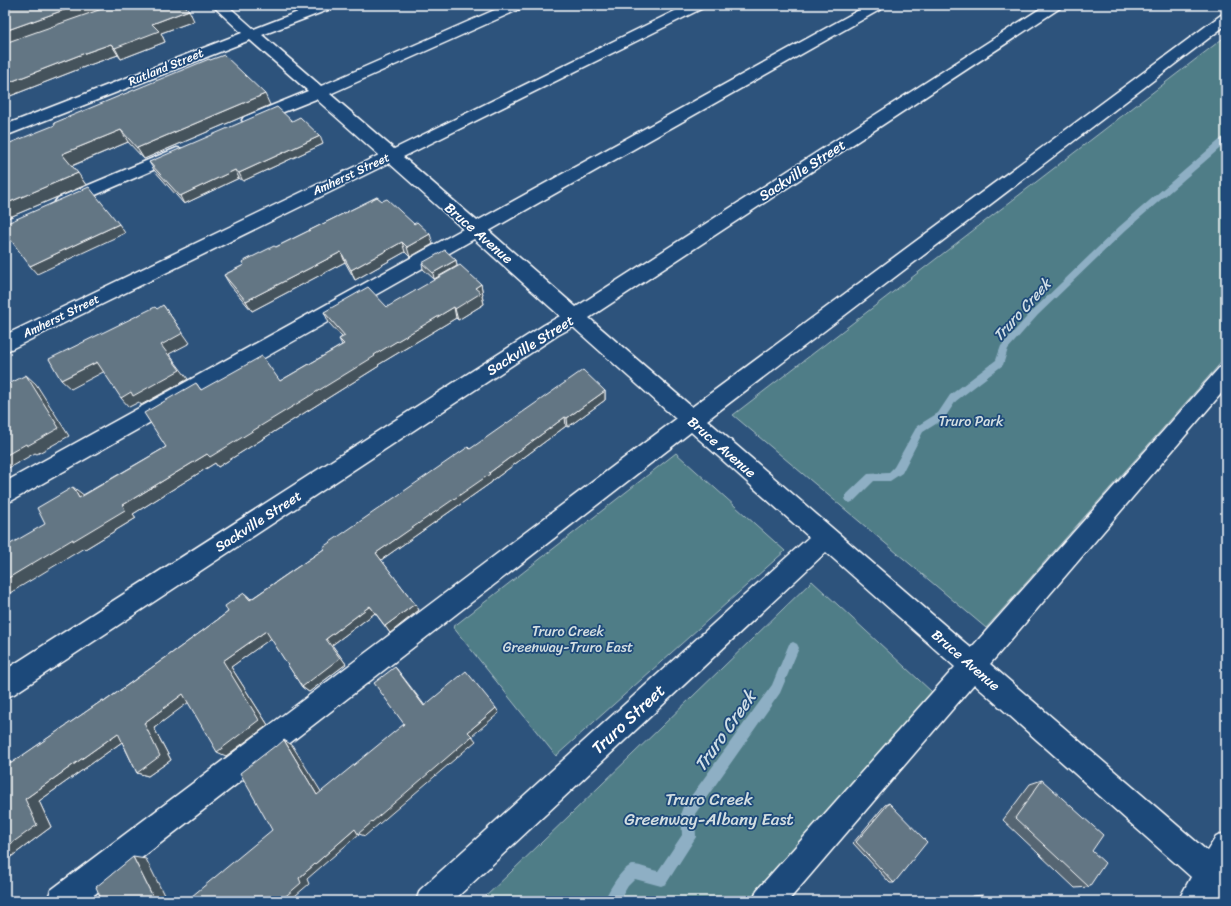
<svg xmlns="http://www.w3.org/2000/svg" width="1231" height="906" font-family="Sriracha,sans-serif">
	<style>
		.green { fill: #507d87; stroke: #a8bec3 }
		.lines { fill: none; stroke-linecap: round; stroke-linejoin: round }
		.stream { fill: #8eafc4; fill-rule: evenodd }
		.minor-casing { stroke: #fff; stroke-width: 3 }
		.minor { fill: #1f4a7a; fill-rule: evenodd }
		.wall { fill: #556572; stroke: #fff }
		.shaded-wall { fill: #45535c; stroke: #fff }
		.building { fill: #637684; stroke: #fff }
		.labels { text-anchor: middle; stroke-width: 3.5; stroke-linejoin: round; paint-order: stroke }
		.far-street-label { font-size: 12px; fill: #fff; stroke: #1f4a7a }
		.street-label { font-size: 14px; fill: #fff; stroke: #1f4a7a }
		.park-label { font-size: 14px; fill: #d3dee1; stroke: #1f4a7a }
		.water-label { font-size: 15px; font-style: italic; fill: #d0dee6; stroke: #1f4a7a }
		.near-street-label { font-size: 17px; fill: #fff; stroke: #1f4a7a }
		.near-park-label { font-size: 17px; fill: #d3dee1; stroke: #1f4a7a }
		.near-water-label { font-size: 18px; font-style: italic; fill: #d0dee6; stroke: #1f4a7a }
	</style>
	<rect width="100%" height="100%" fill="#2d537c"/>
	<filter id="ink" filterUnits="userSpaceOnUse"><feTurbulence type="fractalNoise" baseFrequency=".025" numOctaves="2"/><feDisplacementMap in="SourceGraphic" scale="8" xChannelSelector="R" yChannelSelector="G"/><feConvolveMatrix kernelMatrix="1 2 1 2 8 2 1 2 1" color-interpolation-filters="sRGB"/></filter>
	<g filter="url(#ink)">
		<!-- green -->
		<g class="green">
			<polygon points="1226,36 1226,357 986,628 733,415"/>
			<polygon points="676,453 785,551 556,756 453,627"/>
			<polygon points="812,581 932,692 750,901 481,901"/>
		</g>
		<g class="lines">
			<!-- stream -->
			<g class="stream">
				<polygon points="1223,137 1226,137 1226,143 1126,230 1038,315 1008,349 1003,365 956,401 944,419 923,432 902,473 890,481 874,481 854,501 850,503 846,501 845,498 846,495 868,474 888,473 894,467 917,426 938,413 950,395 996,360 1001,346 1032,311 1120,226"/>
				<path d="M793 642 797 644 799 648 780 693 695 814 696 837 666 884 661 886 635 879 628 886 619 901H604C608 892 622 866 633 865 641 865 651 870 658 871L682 835 681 812 683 807 772 685 789 644Z"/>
			</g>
			<!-- minor casing -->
			<g class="minor-casing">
				<g id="minor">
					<polygon points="212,5 227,5 254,29 316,5 335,5 333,8 262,35 321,86 506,5 524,5 522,8 330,94 394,149 687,5 705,5 703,8 403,157 477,221 868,5 885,5 883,8 489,231 576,307 1046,5 1062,5 1060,8 589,318 692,407 1221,15 1226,14 1226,25 707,420 971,648 1219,368 1226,366 1226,388 990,664 1207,851 1216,837 1226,832 1226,901 1221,901 1213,896 1210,901 1178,901 1191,877 974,684 788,901 753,901 757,890 955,667 826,552 453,901 416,901 420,890 809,537 691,432 86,901 47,901 51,890 676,419 573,327 558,335 14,694 5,698 5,670 544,325 560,316 474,239 13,500 5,503 5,482 463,229 389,163 5,352 5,335 379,155 316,99 256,123 250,125 244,123 242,120 244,117 308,91 250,40 5,136 5,125 242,33"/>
					<polygon points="177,148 183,149 185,153 183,157 70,206 64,208 58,206 55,202 58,198"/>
				</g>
			</g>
			<!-- minor -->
			<use href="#minor" class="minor"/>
		</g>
		<!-- wall -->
		<g class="wall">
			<polygon points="5,5 194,21 161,33 165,42 121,59 118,55 92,64 5,98"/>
			<polygon points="270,105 144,159 128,142 72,166 86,185 5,219 5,145"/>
			<polygon points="292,121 323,144 243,181 239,178 184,204 154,170 149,162"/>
			<polygon points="377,197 433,244 410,257 405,252 355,280 345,262 252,311 230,285 224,275 244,265 242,262 276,247"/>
			<polygon points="456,260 457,266 434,279 423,269 422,263"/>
			<polygon points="481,284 483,295 482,296 484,304 458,320 456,318 378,365 379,366 218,467 215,463 133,514 136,518 85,549 45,524 83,495 166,447 196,383 201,390 280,381 342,345 339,339 342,337 329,323 324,312 387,307"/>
			<polygon points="605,391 605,400 568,427 566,426 492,481 492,482 381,560 415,604 419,610 390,633 375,613 332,645 346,664 309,692 302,687 271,638 231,667 268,725 226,756 188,702 154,728 171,760 148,776 137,773 122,742 39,801 51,827 8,859 5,858 5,766 10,762 12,763 103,700 105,701 186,643 228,612 244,593 251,599 470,449"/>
			<polygon points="1042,780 1089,887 1075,888 1003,820 1030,784"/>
			<polygon points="889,803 894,883 890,883 853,843 885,805"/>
			<polygon points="983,895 989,901 968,901 972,896"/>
		</g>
		<!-- shaded-wall -->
		<g class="shaded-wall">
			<polygon points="78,5 115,5 5,45 5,31"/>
			<polygon points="189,10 194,21 161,33 165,42 121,59 115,48 152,24"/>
			<polygon points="111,44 118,55 92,64 5,98 5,84 85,53"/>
			<polygon points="265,94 270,105 144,159 137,148"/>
			<polygon points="121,130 128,142 71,166 62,154"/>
			<polygon points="320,136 323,144 243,181 239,173"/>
			<polygon points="235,170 239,178 184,204 180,196"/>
			<polygon points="78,173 86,185 5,219 5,204"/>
			<polygon points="119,224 125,233 37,274 30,266"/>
			<polygon points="430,234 433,244 410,257 407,247"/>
			<polygon points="402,242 405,252 355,280 351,270"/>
			<polygon points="341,252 345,262 252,311 246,301"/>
			<polygon points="456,260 457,266 434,279 433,273"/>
			<polygon points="481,284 483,295 482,296 484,304 458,320 455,309 475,288"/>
			<polygon points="163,305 190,343 169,354 188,379 141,405 139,402 129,407 121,398 161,345"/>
			<polygon points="454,307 456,318 378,365 379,366 218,467 215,463 133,514 136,518 85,549 84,548 5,596 5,580 123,505 207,454"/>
			<polygon points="97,362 105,371 71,389 61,380"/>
			<polygon points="26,375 36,384 69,436 37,454 35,453 5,470 5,456"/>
			<polygon points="605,391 605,400 568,427 567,418"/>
			<polygon points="565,417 566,426 492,481 492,482 381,560 376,553 489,473"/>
			<polygon points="73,487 85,496 79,498"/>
			<polygon points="244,593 252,600 250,600"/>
			<polygon points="415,604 419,610 390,633 385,626"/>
			<polygon points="370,606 375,613 332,645 346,664 309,692 302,687 326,639"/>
			<polygon points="266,631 273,637 231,667 268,725 226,756 217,752 223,661"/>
			<polygon points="395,667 400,673 429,711 424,706"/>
			<polygon points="183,694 193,699 154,728 171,760 148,776 137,773 144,723"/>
			<polygon points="496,708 499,713 472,736 468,732"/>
			<polygon points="118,733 129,737 39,801 51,827 8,859 5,858 5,848 25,799"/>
			<polygon points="472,736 476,741 365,836 359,834 307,879 309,884 289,901 280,901 299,878 355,829"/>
			<polygon points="284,740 292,745 325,798 317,795"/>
			<polygon points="133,857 146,859 167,901 155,901"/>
		</g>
		<!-- building -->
		<g class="building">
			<polygon points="5,5 78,5 5,31"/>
			<polygon points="113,5 184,5 189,10 152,24 159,31 115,48 111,44 85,53 5,84 5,43"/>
			<polygon points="224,55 265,94 137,148 121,130 62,154 78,173 5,204 5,145 55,125 54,123 209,59 210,60"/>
			<polygon points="277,107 292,121 300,117 320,136 239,173 235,170 180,196 149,162"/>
			<polygon points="89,187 119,224 30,266 5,232 5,224"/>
			<polygon points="377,197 382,201 387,199 414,224 417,222 430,234 407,247 402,242 351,270 341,252 246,301 224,275 244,265 242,262 274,246 276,247"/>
			<polygon points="445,250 456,260 433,273 422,263"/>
			<polygon points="460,265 481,284 475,288 481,293 455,309 454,307 374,355 375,356 210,457 207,454 123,505 125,510 73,541 73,539 5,580 5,547 45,524 37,508 73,487 79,498 166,447 144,413 196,383 201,390 262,356 280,381 344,344 339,339 345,336 324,312 368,287 387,307"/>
			<polygon points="163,305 183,333 161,345 180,370 133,396 131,392 121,398 97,362 61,380 49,359 155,307 157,309"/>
			<polygon points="583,370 605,391 567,418 565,417 489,473 490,474 376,553 415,604 385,626 370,606 326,639 340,658 302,687 266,631 223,661 259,720 217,752 183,694 144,723 160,756 137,773 118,733 25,799 37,825 5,848 5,766 10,762 10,764 103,700 104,702 186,643 228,612 225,606 244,593 250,600 324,549 323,547 468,447 470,449"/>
			<polygon points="26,375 59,428 27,446 26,444 5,456 5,386"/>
			<polygon points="395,667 424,706 466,671 496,708 468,732 472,736 358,834 355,829 299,878 301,883 280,901 186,901 272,830 240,773 275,746 276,747 284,740 317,795 404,724 374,683"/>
			<polygon points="1042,780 1103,835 1092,851 1105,863 1089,887 1015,818"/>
			<polygon points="889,803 927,842 894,883 856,842"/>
			<polygon points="133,857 155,901 102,901 96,887"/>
			<polygon points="983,895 989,901 979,901"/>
		</g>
	</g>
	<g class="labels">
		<!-- far-street labels -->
		<g class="far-street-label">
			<text transform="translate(166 67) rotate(-22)" y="4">Rutland Street</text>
			<text transform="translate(351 174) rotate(-25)" y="4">Amherst Street</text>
			<text transform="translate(61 316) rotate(-26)" y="4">Amherst Street</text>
		</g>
		<!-- street labels -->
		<g class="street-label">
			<text transform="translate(802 170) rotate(-33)" y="5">Sackville Street</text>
			<text transform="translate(479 233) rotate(41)" y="5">Bruce Avenue</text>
			<text transform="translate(530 345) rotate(-32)" y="5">Sackville Street</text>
			<text transform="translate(722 447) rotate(41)" y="5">Bruce Avenue</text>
			<text transform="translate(258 521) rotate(-33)" y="5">Sackville Street</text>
			<text transform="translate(966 660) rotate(41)" y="5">Bruce Avenue</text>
		</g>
		<!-- park labels -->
		<g class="park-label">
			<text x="971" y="426">Truro Park</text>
			<text x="568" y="636">Truro Creek<tspan x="568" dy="16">Greenway-Truro East</tspan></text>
		</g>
		<!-- water labels -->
		<g class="water-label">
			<text transform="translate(1022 310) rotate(-48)" y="5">Truro Creek</text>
		</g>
		<!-- near-street labels -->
		<g class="near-street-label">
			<text transform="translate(628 719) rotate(-43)" y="6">Truro Street</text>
		</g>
		<!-- near-park labels -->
		<g class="near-park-label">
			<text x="709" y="805">Truro Creek<tspan x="709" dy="20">Greenway-Albany East</tspan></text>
		</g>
		<!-- near-water labels -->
		<g class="near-water-label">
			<text transform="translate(725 731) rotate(-55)" y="6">Truro Creek</text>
		</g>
	</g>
	<!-- margin -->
	<rect width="1231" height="906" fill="none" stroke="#1f4a7a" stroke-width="20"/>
	<rect x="10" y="10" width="1211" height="886" fill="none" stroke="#fff" stroke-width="1.5" filter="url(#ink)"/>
</svg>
